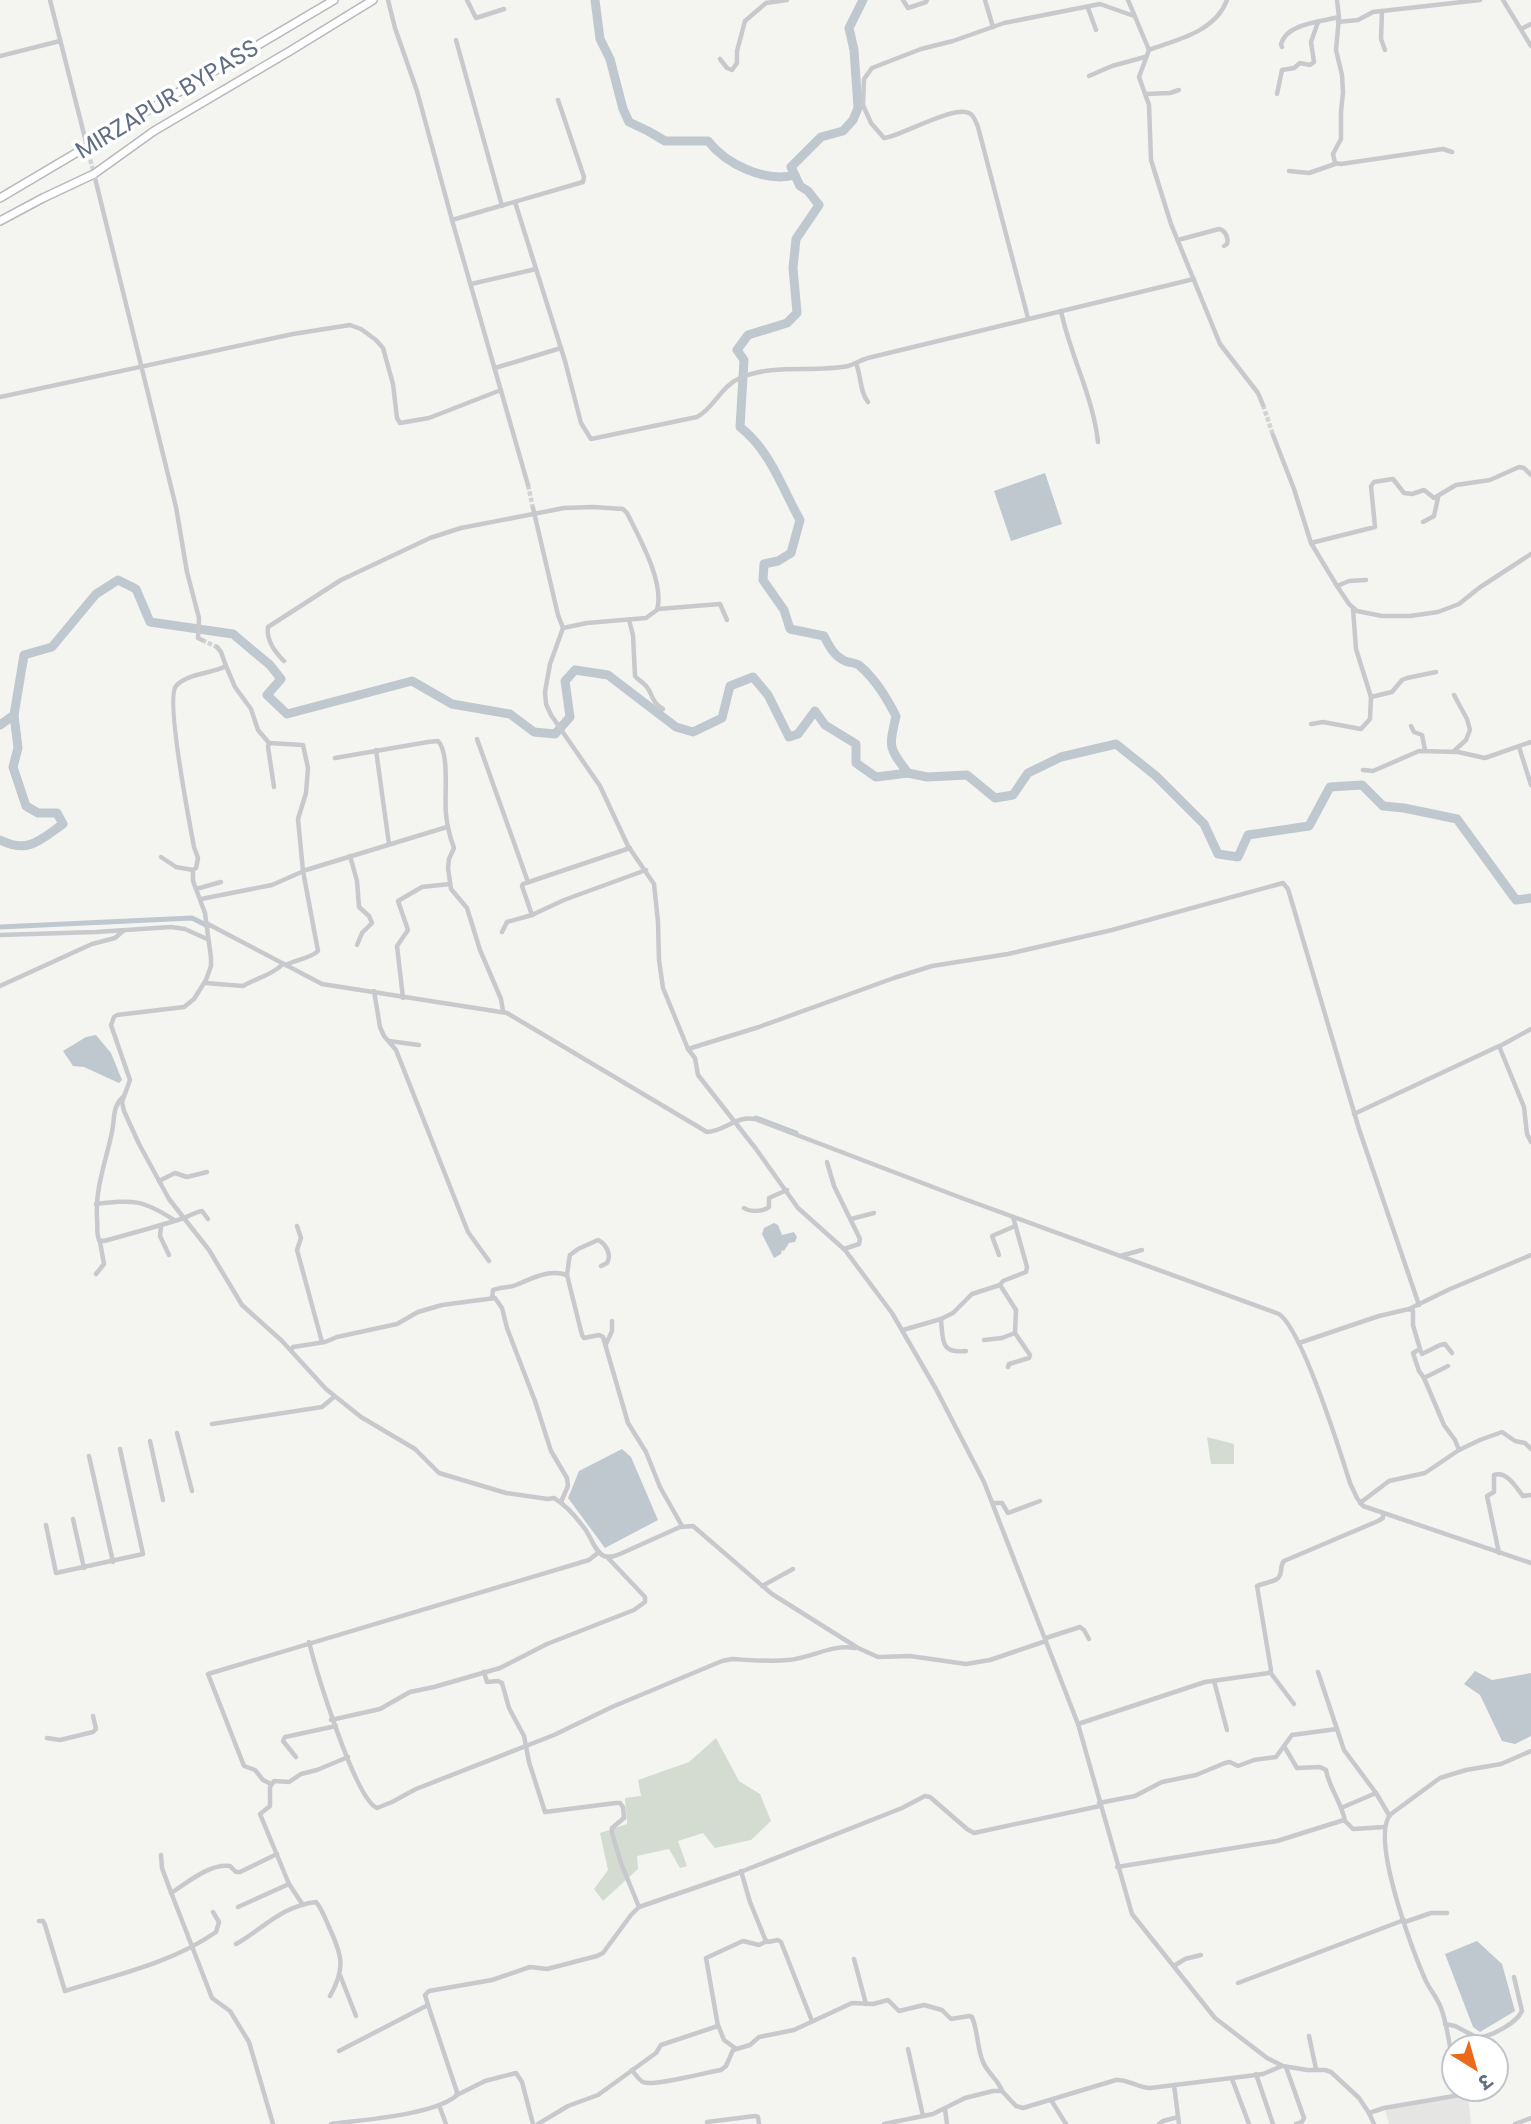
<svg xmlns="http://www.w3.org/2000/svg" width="1531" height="2124" font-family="Poppins,'Noto Sans Devanagari',sans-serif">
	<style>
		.built { fill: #e5e5e4 }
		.green { fill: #d4dcd1 }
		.water { fill: #bfc8cf }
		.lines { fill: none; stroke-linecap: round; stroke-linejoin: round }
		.canal { stroke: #bfc8cf; stroke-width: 5 }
		.river { stroke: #bfc8cf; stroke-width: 9 }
		.minor-tunnel { stroke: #d0d4d5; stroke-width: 4.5; stroke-dasharray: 4.5 2; stroke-linecap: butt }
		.trunk-casing { stroke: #b6b9bc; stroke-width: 10 }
		.minor { stroke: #c7c9cd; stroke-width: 4.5 }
		.trunk { stroke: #fff; stroke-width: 7 }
		.labels { text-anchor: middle; stroke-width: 7; stroke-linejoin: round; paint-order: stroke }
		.street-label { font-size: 24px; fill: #626f83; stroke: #fff }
	</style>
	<rect width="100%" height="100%" fill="#f4f5f0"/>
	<!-- built -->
	<polygon class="built" points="1468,2095 1471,2124 1389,2124 1385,2110"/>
	<!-- green -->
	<g class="green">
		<polygon points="1207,1437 1234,1444 1234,1464 1211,1464"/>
		<polygon points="716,1738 739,1781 760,1794 771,1821 751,1840 715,1848 703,1833 678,1841 687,1866 680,1868 669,1849 637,1856 638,1869 603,1901 594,1889 608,1870 600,1833 627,1824 625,1798 641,1796 638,1780 689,1762"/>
	</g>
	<!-- water -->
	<g class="water">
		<polygon points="1045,473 1062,524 1011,541 994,491"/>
		<polygon points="96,1035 111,1053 122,1080 119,1083 84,1067 73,1066 63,1051 86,1037"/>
		<polygon points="774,1223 778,1225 782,1235 794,1232 797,1237 795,1242 789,1243 784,1251 782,1250 781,1254 774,1258 762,1234 764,1228"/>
		<polygon points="622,1449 631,1457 658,1520 605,1548 568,1498 579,1471"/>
		<polygon points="1475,1671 1492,1680 1531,1673 1531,1736 1515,1744 1502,1741 1480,1695 1464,1684"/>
		<polygon points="1477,1941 1502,1964 1515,2011 1480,2032 1473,2027 1445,1954"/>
	</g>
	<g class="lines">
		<!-- canal -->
		<g class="canal">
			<polyline points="0,927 192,918 208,926"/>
			<polyline points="756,1118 796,1133"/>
		</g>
		<!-- river -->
		<g class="river">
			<path d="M595 0 600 39 610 59 623 109 629 122 648 131 665 141H708C726 164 765 183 795 175"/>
			<path d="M863 0 849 28 854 50 858 108 853 120 843 131 821 137 791 167 800 186 808 191 819 205 796 239 793 268 797 313 787 323 748 335 737 350 744 360 740 427C770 450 782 488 800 520L791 553 778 561 764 564 763 580 784 610 790 629 824 636C829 646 834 656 845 661 850 663 857 663 860 666 876 680 886 697 896 716 889 748 888 747 908 773"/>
			<polyline points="0,725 14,715 24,655 52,647 96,594 118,580 136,589 150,622 233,634 270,665 281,679 267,695 287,714 412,681 452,704 510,714 534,732 555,734 570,717 565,681 575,670 608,675 676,727 693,732 722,718 730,686 753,677 768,695 789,737 798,734 815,711 825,725 856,744 856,763 876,777 908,773 927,777 967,775 995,798 1013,795 1028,773 1061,757 1116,744 1156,776 1204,824 1218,854 1238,857 1248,835 1309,826 1330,787 1362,785 1383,806 1404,808 1457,819 1516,900 1531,898"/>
			<path d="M0 840C29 854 40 840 63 824L57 813H38L26 806 13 767 18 748 14 715"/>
		</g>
		<!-- minor-tunnel -->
		<g class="minor-tunnel">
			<polyline points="87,147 94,174"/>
			<polyline points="1263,405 1273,435"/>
			<polyline points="528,485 533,508"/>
			<polyline points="202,640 217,647"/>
		</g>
		<!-- trunk casing -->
		<g class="trunk-casing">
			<g id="trunk">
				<polyline points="0,198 334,0"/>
				<polyline points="0,221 43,198 94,174 154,131 290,51 373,0"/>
			</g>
		</g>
		<!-- minor -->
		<g class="minor">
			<polyline points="50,0 87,146"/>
			<polyline points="388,0 395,28 417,91 452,220 528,485"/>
			<polyline points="467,0 476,18 504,9"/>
			<polyline points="903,0 908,8 926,2 927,0"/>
			<polyline points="985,0 993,27"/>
			<polyline points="1128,0 1149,50 1139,77 1149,105 1151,160 1171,224 1220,344 1258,393 1263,405"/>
			<polyline points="1337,0 1339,17 1336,50 1342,75 1343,92 1341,112 1341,139 1333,154 1335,163 1341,164 1443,149 1452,152"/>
			<polyline points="1503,0 1531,46"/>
			<polyline points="1088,8 1096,30"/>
			<polyline points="1382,11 1381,39 1385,50"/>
			<polyline points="1338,22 1358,20 1373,12 1480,0"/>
			<polyline points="1521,29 1531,24"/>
			<polyline points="456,40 502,206"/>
			<path d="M1282 47 1281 44C1287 23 1321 22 1339 17"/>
			<path d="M1149 50C1178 39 1215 32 1227 0"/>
			<polyline points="0,56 60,41"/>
			<polyline points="720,59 727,68 732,70 737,63 737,51 745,21 766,3 787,0"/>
			<polyline points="1089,76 1112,66 1145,57"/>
			<polyline points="1145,94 1170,93 1179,90"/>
			<polyline points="1277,94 1282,70 1294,68 1300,63 1310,65 1314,62 1311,42 1318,22"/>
			<polyline points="1289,171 1309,173 1335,164"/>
			<polyline points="94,174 176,507 187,572 199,618 198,638 202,640"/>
			<path d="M515 202 565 361 581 423 591 439 697 417C714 408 721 386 740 378 774 363 813 373 848 366 855 364 861 360 868 358L1194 279"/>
			<polyline points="452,220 583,182 584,177 558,100"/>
			<path d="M1178 240 1219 229C1225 230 1229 238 1227 244L1224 246"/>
			<polyline points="471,284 536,269"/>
			<path d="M1061 311C1070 355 1093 396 1098 442"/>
			<path d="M1028 318 978 127C976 122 974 115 969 113 954 105 901 136 884 138L871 123 863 105 864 79 872 68 921 49 953 41 1004 23 1100 4 1134 16"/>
			<path d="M856 363C861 375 860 393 868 402"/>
			<polyline points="495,368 561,348"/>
			<polyline points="0,397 293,334 350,325 361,329 376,340 383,348 393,384 397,418 400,423 429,418 501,390"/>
			<polyline points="1273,435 1294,489 1311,543 1337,586 1349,604 1357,611 1382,616 1410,616 1438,612 1459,604 1479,588 1531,554"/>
			<polyline points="533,508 558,615 563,628 550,664 545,692 546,704 551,715 600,786 628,846 654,884 658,922 659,960 663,988 688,1049 695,1058 698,1075 756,1149 798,1208 845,1250 892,1313 936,1389 984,1482 1078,1724 1132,1914 1215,2018 1267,2058 1283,2066 1307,2070 1325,2070 1331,2072 1359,2098 1369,2113 1374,2124"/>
			<polyline points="1423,522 1434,516 1438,498"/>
			<polyline points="1311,543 1375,527 1371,486 1374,482 1393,479 1404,493 1412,494 1424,490 1434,498 1456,485 1490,480 1519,467 1524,468 1531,475"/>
			<polyline points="1337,586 1349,581 1366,580"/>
			<polyline points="658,609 720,604 727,620"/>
			<polyline points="1353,609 1356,649 1371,697 1392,692 1402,680 1407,678 1436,672"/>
			<path d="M629 620 633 635 635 676C637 679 641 681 644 684 653 691 650 702 663 709"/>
			<path d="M217 647 221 652 226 666C211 674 188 673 176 686 165 698 190 825 194 847L198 858 196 868 193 870V881L205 913 211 958V966L206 980 194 999 184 1007 117 1015 114 1017 111 1025 130 1080 122 1102 124 1111 139 1144 169 1199 209 1250 242 1305 282 1341 326 1389 361 1417 415 1449 439 1473 506 1493 548 1499 554 1498C566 1505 577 1518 585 1529 591 1537 595 1552 604 1556 610 1558 615 1556 620 1554L680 1527 693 1526 772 1594 858 1648 878 1657 910 1656 966 1664 990 1660 1046 1641"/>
			<path d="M284 661C275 652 266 640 268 627L341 580 430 538 461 528 564 508 593 507 623 509 627 513C639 537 665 583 657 610L646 618 587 623 563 628"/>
			<polyline points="226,666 235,687 251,709 258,730 269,743 268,747 274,787"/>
			<polyline points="1454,695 1467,719 1470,730 1466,740 1454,751"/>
			<polyline points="1311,724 1323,722 1361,729 1370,719 1371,697"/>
			<polyline points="1411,726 1414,732 1422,735 1425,750"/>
			<polyline points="477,739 528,882"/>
			<path d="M269 743 303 745 308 768 306 793 298 819 303 871 318 951C310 959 296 959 286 965"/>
			<polyline points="1519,747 1531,785"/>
			<polyline points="376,750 389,844"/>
			<path d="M335 758 428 742 438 741C450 753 444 797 446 814 447 826 450 837 454 848L449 859 448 868 451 889 467 908 480 950 501 999 503 1011"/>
			<polyline points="1363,770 1373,771 1419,751 1458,752 1485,758 1531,742"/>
			<polyline points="350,856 357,881 359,907 369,916 372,923 362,933 357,945"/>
			<polyline points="161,857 176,867 193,870"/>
			<polyline points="196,889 221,882"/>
			<polyline points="201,899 272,885 306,870 447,827"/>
			<polyline points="532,915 522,886 523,884 630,848"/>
			<path d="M206 923 322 984 507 1013 707 1132C724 1132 736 1115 755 1119L959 1197 1279 1314C1302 1330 1340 1451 1350 1483L1357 1498 1363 1506 1531 1563"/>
			<polyline points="502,932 507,922 532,915 564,900 646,870"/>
			<polyline points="0,935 96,932 171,927 185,929 207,939"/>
			<path d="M205 983 243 986C256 978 271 976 283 964"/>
			<polyline points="0,986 92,944 115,938 123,931"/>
			<polyline points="374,991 380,1027 384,1036 396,1050 468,1232 489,1261"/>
			<polyline points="403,998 397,946 408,930 398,901 422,887 450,884"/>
			<polyline points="389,1041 419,1045"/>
			<polyline points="1500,1046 1531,1029"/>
			<polyline points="688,1049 759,1027 894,978 932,966 1008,954 1112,930 1283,883 1288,889 1359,1129 1419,1305"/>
			<path d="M123 1097C112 1107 115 1118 112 1132 106 1161 95 1188 97 1218 98 1226 96 1232 99 1240L104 1241C129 1234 156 1227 181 1219 189 1217 194 1212 202 1211L208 1219"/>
			<polyline points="1354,1114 1499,1046 1524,1107 1527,1134 1531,1142"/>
			<polyline points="827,1162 834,1186 860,1239 859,1244 844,1249"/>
			<polyline points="159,1181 175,1173 187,1177 207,1172"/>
			<path d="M96 1204C133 1200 142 1199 174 1220"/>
			<path d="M744 1208C750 1212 763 1212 769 1207V1198L787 1190"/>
			<polyline points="851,1219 874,1213"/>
			<polyline points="161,1226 160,1236 169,1255"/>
			<polyline points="297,1226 301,1238 297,1250 322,1342"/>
			<polyline points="999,1255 992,1236 1015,1226"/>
			<polyline points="1120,1256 1142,1250"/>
			<path d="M601 1266 607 1263C612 1255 606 1244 598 1240L578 1249 570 1255 569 1260 567 1275 582 1335 584 1338 599 1335 603 1337 628 1423 646 1452 660 1487 682 1526"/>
			<polyline points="96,1274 104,1264 100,1242"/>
			<polyline points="1000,1285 1016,1310 1015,1333 1030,1355 1029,1358 1009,1364 1008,1367"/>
			<path d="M492 1298 493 1290C500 1287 508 1288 516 1285 533 1278 549 1269 567 1275"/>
			<path d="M941 1319C943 1340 940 1354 966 1351"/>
			<polyline points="903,1330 941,1319 953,1313 972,1294 1000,1285 1003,1281 1026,1272 1027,1267 1013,1217"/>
			<polyline points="984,1340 1002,1338 1015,1333"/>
			<polyline points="1299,1343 1379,1316 1409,1309 1450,1289 1531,1255"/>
			<polyline points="606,1344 612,1331 612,1321"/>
			<polyline points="1420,1349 1422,1354 1440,1345 1445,1344 1452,1353"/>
			<polyline points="291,1350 293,1347 325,1342 337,1337 397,1324 418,1312 442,1305 495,1298 502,1308 507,1328 535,1401 551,1451 567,1478 568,1486 561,1502"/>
			<polyline points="1424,1378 1448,1366"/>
			<polyline points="212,1424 322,1407 334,1397"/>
			<polyline points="177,1433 192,1491"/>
			<polyline points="150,1441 163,1500"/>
			<polyline points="1459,1450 1480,1440 1502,1432 1515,1441 1525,1443 1531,1449"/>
			<polyline points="89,1456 113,1562"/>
			<polyline points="993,1503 1002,1503 1008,1513 1040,1501"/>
			<polyline points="1360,1503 1389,1481 1425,1473 1459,1450 1455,1440 1444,1425 1424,1378 1419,1371 1413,1353 1420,1349 1413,1325 1413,1311 1409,1309"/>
			<polyline points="73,1519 84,1568"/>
			<polyline points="46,1525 56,1573 143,1554 120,1449"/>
			<path d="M1499 1553 1487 1496 1494 1492V1475C1507 1471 1515 1486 1523 1496L1531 1495"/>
			<polyline points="762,1586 793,1569"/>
			<polyline points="1046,1638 1080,1627 1084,1630 1089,1639"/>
			<path d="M309 1642C316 1670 355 1799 377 1808L392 1802 416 1789 554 1735 612 1707 722 1661 732 1659C750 1660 770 1662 788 1660 812 1658 831 1644 855 1648"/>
			<polyline points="484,1672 487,1682 498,1681 502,1683 509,1708 524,1736 529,1762 545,1812 616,1803 620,1803 623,1807 624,1818 612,1828 612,1833 621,1863 639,1907"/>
			<polyline points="1270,1672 1294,1704"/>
			<polyline points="1318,1672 1344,1750 1376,1793 1389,1815"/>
			<polyline points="1214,1681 1227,1730"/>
			<polyline points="331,1720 380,1709 410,1692 434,1687 500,1668 547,1644 634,1610 645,1602 645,1597 608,1558"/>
			<path d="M1078 1724 1205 1682 1269 1673 1271 1670 1257 1586C1263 1583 1276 1582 1279 1577 1283 1572 1279 1567 1284 1561L1378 1521 1383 1518V1514"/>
			<polyline points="47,1738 60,1740 93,1732 96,1729 93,1716"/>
			<path d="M1284 1746 1297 1768 1320 1767 1326 1770C1329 1788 1342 1803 1345 1821"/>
			<polyline points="296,1757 283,1741 285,1737 336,1726"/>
			<polyline points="271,1784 263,1780 255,1770 244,1766 208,1674 589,1560 599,1552"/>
			<polyline points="1099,1803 1135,1796 1162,1782 1196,1775 1225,1763 1230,1762 1238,1766 1254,1760 1276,1757 1292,1735 1337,1729"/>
			<polyline points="1341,1808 1376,1793"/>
			<polyline points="161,1855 162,1868 169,1887 212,1998 230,2011 249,2042 273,2124"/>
			<polyline points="1117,1867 1277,1841 1344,1820 1353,1829 1384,1827"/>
			<polyline points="741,1871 750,1902 765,1939 768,1942 778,1940 781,1942 812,2021"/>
			<path d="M171 1893C187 1883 210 1863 230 1866L236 1872H240L277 1854"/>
			<polyline points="303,1905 289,1884 260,1814 270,1806 270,1787 274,1781 289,1782 301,1774 317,1770 348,1757"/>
			<polyline points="238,1907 289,1884"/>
			<path d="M39 1921H43L45 1925 65 1991C116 1975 172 1963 216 1932L219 1922 213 1912"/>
			<polyline points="1405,1922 1431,1913 1447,1913"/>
			<path d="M236 1944C264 1928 282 1906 316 1902 322 1909 325 1918 329 1927 342 1955 346 1968 330 1996"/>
			<polyline points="854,1959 866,2004"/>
			<polyline points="1174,1966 1185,1959 1201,1955"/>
			<polyline points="340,1975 356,2016"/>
			<polyline points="1238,1983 1404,1920"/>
			<path d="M1445 2024 1455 2026 1478 2038C1491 2036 1516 2024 1522 2011L1514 1977"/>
			<polyline points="718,2025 724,2040 735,2048"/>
			<polyline points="1309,2036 1316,2069"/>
			<polyline points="908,2049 923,2116"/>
			<polyline points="339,2051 428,2005"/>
			<path d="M1454 2066C1449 2047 1448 2026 1441 2008 1437 1997 1429 1989 1425 1979 1413 1952 1369 1836 1391 1814L1440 1778 1466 1770 1501 1764 1531 1751"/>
			<polyline points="1286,2067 1304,2118 1302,2122 1296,2124"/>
			<path d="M632 2070C635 2074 639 2080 643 2082 653 2087 707 2072 721 2070L726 2066 733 2050 750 2045 759 2037 794 2030 852 2003 873 2004 888 2000 899 2011 924 2005 942 2010 951 2019 969 2016 972 2017C978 2031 977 2048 983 2062 988 2074 998 2079 1002 2091"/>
			<polyline points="1256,2074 1273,2124"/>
			<polyline points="1232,2079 1249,2124"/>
			<polyline points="1174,2085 1179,2124"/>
			<polyline points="457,2095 485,2081 516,2073 522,2082 533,2124"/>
			<polyline points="1051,2100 1066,2124"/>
			<polyline points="439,2105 446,2124"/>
			<polyline points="945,2109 947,2124"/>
			<polyline points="1369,2113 1384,2108 1460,2095 1463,2093 1462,2089"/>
			<polyline points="707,2122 755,2116 758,2117 759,2124"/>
			<path d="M331 2124C362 2120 433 2115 456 2096L457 2092 428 2005 425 1995 429 1991 492 1980 530 1967 547 1969 597 1956 603 1953 631 1915 639 1907 738 1873 902 1808 925 1796 930 1797 967 1829 974 1833 1100 1806"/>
			<polyline points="538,2124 568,2106 598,2095 656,2053 661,2045 718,2026 706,1958 743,1941 759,1945 767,1941"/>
			<path d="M884 2124 933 2114 965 2098 993 2091H1002L1016 2106 1023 2108 1116 2080C1128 2079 1138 2088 1150 2088L1248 2076 1263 2074 1282 2066"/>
			<polyline points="1159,2124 1163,2121 1178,2117"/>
			<polyline points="1515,2124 1531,2118"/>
		</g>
		<!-- trunk -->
		<use href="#trunk" class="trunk"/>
	</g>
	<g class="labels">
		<!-- street labels -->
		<g class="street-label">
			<text transform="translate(167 99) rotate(-31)" y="8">MIRZAPUR BYPASS</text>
		</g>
	</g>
	<!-- north arrow -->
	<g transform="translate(1475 2068) rotate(143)"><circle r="33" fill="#ffffff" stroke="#c0c5cd" stroke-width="2"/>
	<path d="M0-5L12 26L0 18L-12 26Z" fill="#eb6a1a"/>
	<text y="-10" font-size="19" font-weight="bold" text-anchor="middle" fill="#626f83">उ</text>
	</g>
</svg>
